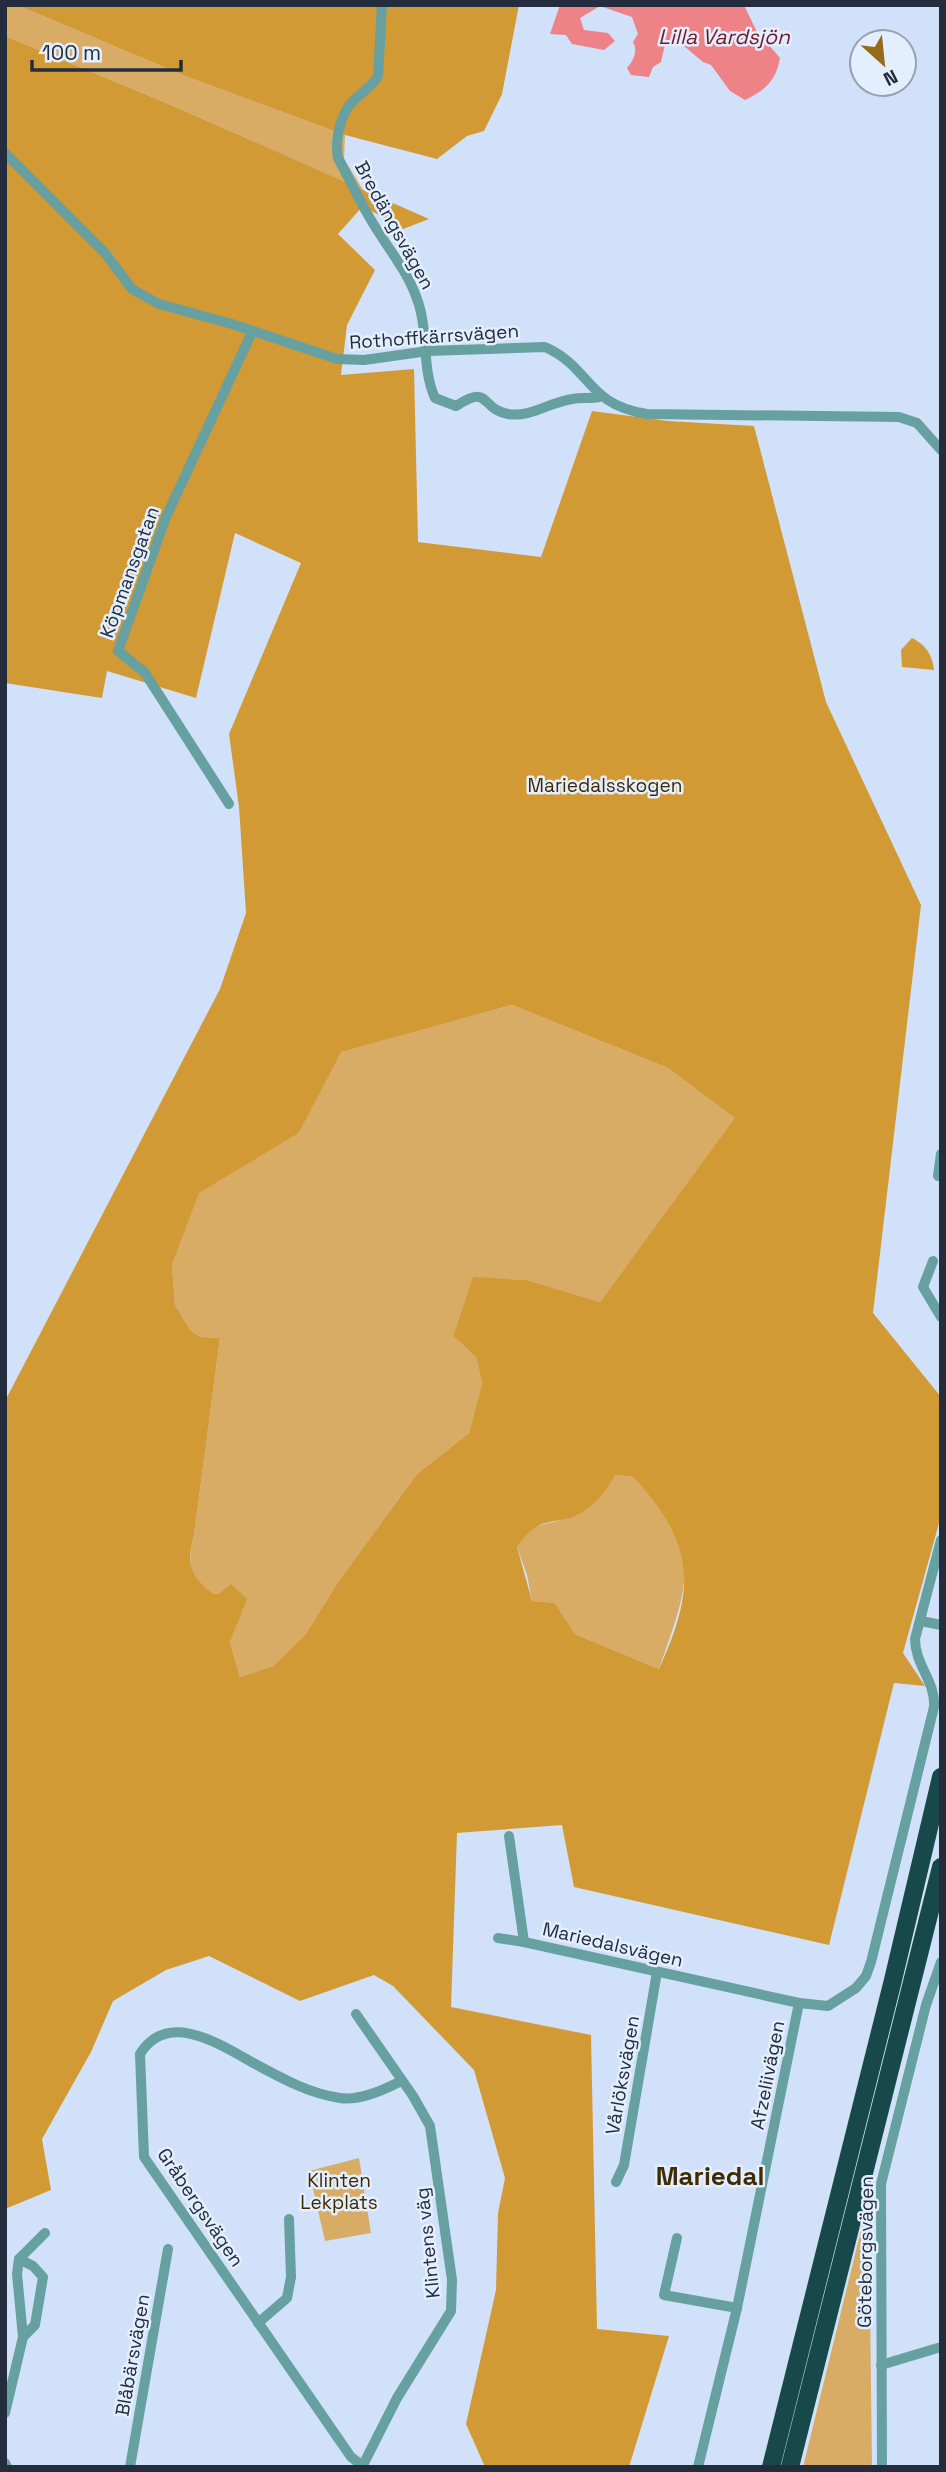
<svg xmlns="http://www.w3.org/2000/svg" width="946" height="2472" font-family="'Space Grotesk',sans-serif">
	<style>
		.green { fill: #d8ac64 }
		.forest { fill: #d29a35; fill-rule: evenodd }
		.water { fill: #ed8287 }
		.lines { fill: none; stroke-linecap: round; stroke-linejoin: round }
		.street { stroke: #67a0a1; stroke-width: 10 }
		.highway { stroke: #17494b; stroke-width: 18 }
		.labels { text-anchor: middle; stroke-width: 5; stroke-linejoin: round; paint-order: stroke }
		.street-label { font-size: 19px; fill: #232d3d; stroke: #e3eeff }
		.park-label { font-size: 19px; fill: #402900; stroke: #e3eeff }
		.water-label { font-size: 21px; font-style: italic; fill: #761725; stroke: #e3eeff }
		.district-label { font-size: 26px; font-weight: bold; fill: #3f2b04; stroke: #e3eeff }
	</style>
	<rect width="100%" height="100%" fill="#d1e1fa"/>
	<!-- green -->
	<g class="green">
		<polygon points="5,5 17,5 185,76 345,135 344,159 363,190 169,104 5,36"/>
		<path d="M512 1005 668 1068 736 1118 600 1302 527 1280 473 1278 453 1336 476 1357 482 1383 469 1433 417 1474 338 1582 305 1635 273 1666 240 1677 230 1642 246 1599C236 1597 222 1597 213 1594 187 1587 188 1554 194 1535L220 1338 201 1337 191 1331 175 1305 172 1265 199 1192 299 1133 340 1052Z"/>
		<path d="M616 1475 633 1477C704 1552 690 1580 659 1669L575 1634 555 1603 532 1601 527 1575 517 1547C536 1517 544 1528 572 1516 588 1509 606 1489 616 1475Z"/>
		<polygon points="359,2158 371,2233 325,2241 309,2171"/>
		<polygon points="864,2218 869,2224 872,2467 803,2467"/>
	</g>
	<!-- forest -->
	<g class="forest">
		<polygon points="17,5 519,5 502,94 484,131 467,136 437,159 345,135 185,76"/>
		<path d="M5 36 169 104 429 219 403 229 363 206 338 234 375 270 347 325 341 375 414 369 418 542 541 557 592 411 668 421 754 426 826 702 921 905 873 1313 941 1397V1516L903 1653 925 1686 894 1683 829 1945 574 1887 562 1825 457 1833 451 2007 591 2035 597 2329 669 2336 629 2467H485L466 2424 496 2290 498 2213 505 2178 474 2070 393 1986 374 1975 300 2001 209 1956 166 1970 113 2001 91 2052 42 2139 51 2190 5 2209V1401L220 989 246 913 239 807 229 734 301 563 235 533 196 698 107 671 102 698 5 683ZM512 1005 668 1068 735 1118 600 1302 527 1280 473 1277 453 1336 476 1357 482 1383 469 1433 417 1474 338 1582 305 1635 273 1666 240 1677 230 1642 247 1599 231 1584 219 1594H213C190 1576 186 1564 194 1535L220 1338 201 1337 191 1331 175 1305 172 1265 199 1193 299 1133 341 1052ZM616 1475 633 1477C696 1544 696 1588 659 1669L575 1634 555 1603 532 1601 517 1547C542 1509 559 1530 587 1509 599 1501 608 1486 616 1475Z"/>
		<path d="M912 638C926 645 932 654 934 670L902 667 901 650Z"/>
	</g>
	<!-- water -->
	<path class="water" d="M560 5H744L756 30 780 58C776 81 765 90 745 100L730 91 711 65 703 62 678 41 665 44 661 62 653 67 649 77 631 75 627 68C634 60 638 51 633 42L638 34 632 17 600 6 580 18 584 30 608 33 615 41 604 50 572 44 566 35 550 34Z"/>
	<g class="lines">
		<!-- street -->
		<g class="street">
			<path d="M382 5 378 76C370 90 354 96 347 109 339 122 335 143 338 158 349 178 359 200 371 220 386 246 407 270 417 299 429 331 421 367 435 398L456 406C490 383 480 409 508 414 530 418 550 402 572 399 581 397 590 399 599 397"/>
			<path d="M5 153 105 253 132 289 159 304 232 324 337 359 364 360 428 351 545 347C592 368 585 404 647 414L899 417 917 423 941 450"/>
			<polyline points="229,804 145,673 118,651 166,517 252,332"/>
			<polyline points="938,1176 941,1154"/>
			<polyline points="933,1261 923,1287 941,1317"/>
			<polyline points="921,1621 941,1625"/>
			<polyline points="509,1836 524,1942 799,2003"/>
			<polyline points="498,1938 524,1942"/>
			<polyline points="356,2014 413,2096 430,2126 452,2280 451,2311 397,2398 362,2467"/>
			<polyline points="616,2182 624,2165 657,1972"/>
			<polyline points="677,2238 664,2295 737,2308"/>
			<polyline points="19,2259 33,2266 43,2277 35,2325 23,2337"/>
			<polyline points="258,2323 287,2298 291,2277 289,2219"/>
			<polyline points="881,2365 941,2347"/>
			<polyline points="5,2413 23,2337 17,2274 19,2259 45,2233"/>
			<polyline points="5,2463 7,2467"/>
			<path d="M363 2466 351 2457 144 2157 140 2054C169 2007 225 2048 259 2066 285 2080 311 2094 340 2098 360 2101 384 2090 401 2081"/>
			<polyline points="130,2467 168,2249"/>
			<path d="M698 2467 737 2308 799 2003 828 2006 856 1988 866 1976 871 1962 934 1707C936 1682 915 1665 915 1639L941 1540"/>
			<polyline points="882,2467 881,2184 926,2005 941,1962"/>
		</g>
		<!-- highway -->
		<g class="highway">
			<polyline points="771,2467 893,1980 941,1777"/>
			<polyline points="790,2467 941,1867"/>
		</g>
	</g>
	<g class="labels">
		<!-- street labels -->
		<g class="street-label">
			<text transform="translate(395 225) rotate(61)" y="7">Bredängsvägen</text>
			<text transform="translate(434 336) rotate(-4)" y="7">Rothoffkärrsvägen</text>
			<text transform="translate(129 572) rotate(-70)" y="7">Köpmansgatan</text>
			<text transform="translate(613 1944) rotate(13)" y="7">Mariedalsvägen</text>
			<text transform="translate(622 2075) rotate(-80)" y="7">Vårlöksvägen</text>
			<text transform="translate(767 2075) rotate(-79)" y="7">Afzeliivägen</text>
			<text transform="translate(201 2207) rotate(56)" y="7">Gråbergsvägen</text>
			<text transform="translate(427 2243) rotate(-96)" y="7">Klintens väg</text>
			<text transform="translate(865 2252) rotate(-89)" y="7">Göteborgsvägen</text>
			<text transform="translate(132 2355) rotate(-80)" y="7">Blåbärsvägen</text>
		</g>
		<!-- park labels -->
		<g class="park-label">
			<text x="605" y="792">Mariedalsskogen</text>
			<text x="339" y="2187">Klinten<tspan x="339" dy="22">Lekplats</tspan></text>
		</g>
		<!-- water labels -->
		<g class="water-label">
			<text x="724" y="44">Lilla Vardsjön</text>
		</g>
		<!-- district labels -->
		<g class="district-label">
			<text x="710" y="2185">Mariedal</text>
		</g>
	</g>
	<!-- border -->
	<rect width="946" height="2472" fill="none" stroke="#232d3d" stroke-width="14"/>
	<!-- north arrow -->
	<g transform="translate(883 63) rotate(153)"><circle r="33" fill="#e3eeff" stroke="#96a1b1" stroke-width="2"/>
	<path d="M0-5L12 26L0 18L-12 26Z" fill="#966a17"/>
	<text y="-10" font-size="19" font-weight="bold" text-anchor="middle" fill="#232d3d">N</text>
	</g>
	<!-- scale -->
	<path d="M32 60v10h149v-10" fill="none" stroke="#232d3d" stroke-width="3.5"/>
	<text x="42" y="60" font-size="21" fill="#232d3d" stroke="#e3eeff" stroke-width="5" paint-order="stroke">100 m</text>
</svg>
